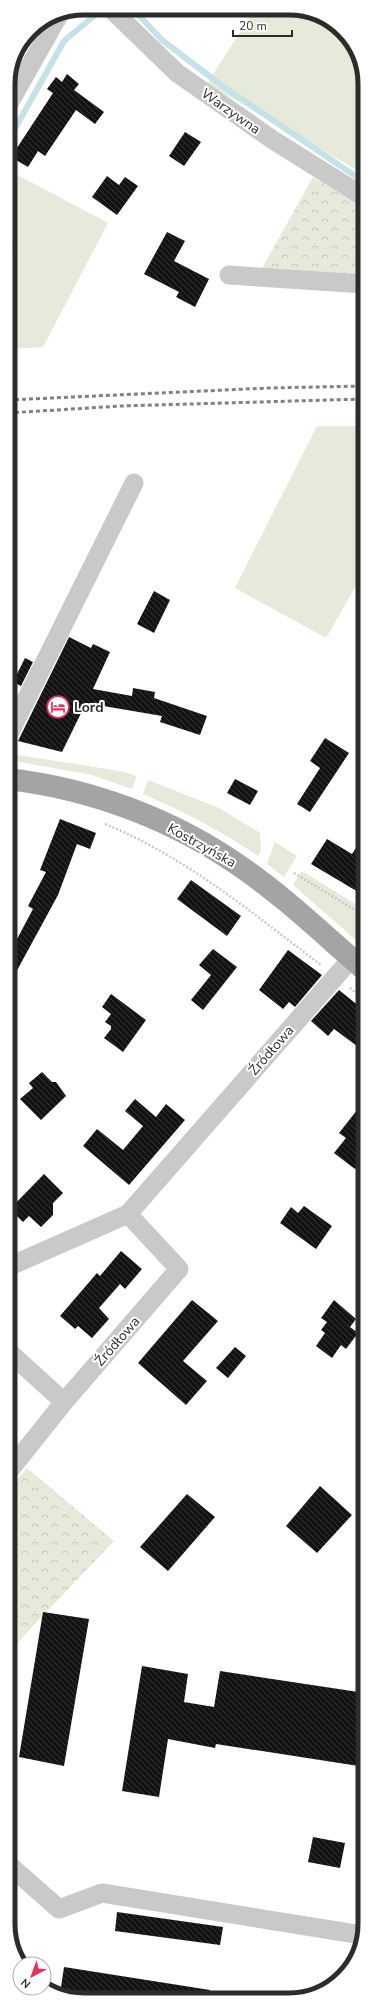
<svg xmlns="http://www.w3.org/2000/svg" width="373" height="2008" font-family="'Nunito Sans',sans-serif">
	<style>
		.green { fill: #e5eada }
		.forest { fill: url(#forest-crowns) }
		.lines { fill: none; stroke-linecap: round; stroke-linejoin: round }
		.stream { stroke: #c7e1e9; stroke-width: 6 }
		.building { fill: url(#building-back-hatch) }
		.path { stroke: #c9c9c9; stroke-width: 2.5; stroke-dasharray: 2 2; stroke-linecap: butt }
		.minor { stroke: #c9c9c9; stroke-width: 19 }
		.major { stroke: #a4a4a4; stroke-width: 22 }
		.rail { stroke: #818181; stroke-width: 3; stroke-dasharray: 4 3; stroke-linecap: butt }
		.labels { text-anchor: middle; stroke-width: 4; stroke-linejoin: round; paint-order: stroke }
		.street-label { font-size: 14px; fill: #2c2c2c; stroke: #fff }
		.poi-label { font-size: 14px; font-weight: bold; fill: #2c2c2c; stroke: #fff; text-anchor: start }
		.rim { fill: none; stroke: #2c2c2c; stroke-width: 5 }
	</style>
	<defs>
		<pattern id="forest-crowns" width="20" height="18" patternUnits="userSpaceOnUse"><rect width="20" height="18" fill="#e5eada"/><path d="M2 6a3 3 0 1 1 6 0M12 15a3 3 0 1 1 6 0" fill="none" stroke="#c5c9bb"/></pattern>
		<pattern id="building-back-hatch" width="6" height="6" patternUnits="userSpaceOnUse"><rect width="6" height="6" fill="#131313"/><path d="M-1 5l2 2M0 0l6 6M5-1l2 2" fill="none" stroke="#363636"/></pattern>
	</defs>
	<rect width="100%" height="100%" fill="#fff"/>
	<!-- green -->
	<g class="green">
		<polygon points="254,10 309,11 346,34 364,74 364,174 207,84"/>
		<polygon points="8,170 108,223 43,347 8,349"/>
		<polygon points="317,426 364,426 365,570 326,638 235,588"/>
		<polygon points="11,754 120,771 137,776 132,789 92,775 8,760 8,756"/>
		<path d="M148 780 219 808 260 833 261 850 258 856C222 831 184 812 143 794Z"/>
		<polygon points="275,842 297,856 284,877 267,864"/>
		<polygon points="302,871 365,910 365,932 358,942 293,885"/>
		<polygon points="9,1626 30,1629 9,1653"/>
	</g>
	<!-- forest -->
	<g class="forest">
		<polygon points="313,177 364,207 364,280 260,272"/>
		<polygon points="27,1468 114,1541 30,1629 9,1626 9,1489"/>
	</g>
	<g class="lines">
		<!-- stream -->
		<g class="stream">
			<polyline points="133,9 162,40 221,85 364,182"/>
			<polyline points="8,141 64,41 94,16"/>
		</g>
	</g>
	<!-- building -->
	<g class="building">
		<polygon points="67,74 79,84 74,90 104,112 95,124 76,110 45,156 38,151 28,167 11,157 53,93 47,89 56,77 62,82"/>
		<polygon points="185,132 201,142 184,166 169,156"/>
		<polygon points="107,176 119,185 125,177 138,186 117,215 92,197"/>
		<polygon points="167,232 185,241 174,261 209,279 195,307 176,297 179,292 144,274"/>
		<polygon points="154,591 170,600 154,633 137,624"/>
		<polygon points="69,637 91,648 93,644 110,652 93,689 132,696 133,688 155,692 154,698 207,716 200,735 160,722 162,716 86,703 62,752 18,741"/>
		<polygon points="25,658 33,662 21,686 13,682"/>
		<polygon points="325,738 349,753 310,812 297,804 320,768 310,761"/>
		<polygon points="235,779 258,791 250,805 227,793"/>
		<polygon points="60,819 96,833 90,849 77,844 58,895 8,987 8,956 33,909 28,906 46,872 40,870"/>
		<polygon points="365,834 365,896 311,864 327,839 352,854"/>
		<polygon points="191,880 241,916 227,936 177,899"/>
		<polygon points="213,949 237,967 203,1010 191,1000 211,975 199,965"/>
		<polygon points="288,950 322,975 295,1007 289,1002 283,1009 259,990"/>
		<polygon points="339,990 365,1011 365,1052 334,1029 328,1036 311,1021"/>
		<polygon points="111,994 146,1020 123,1052 104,1038 111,1029 111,1026 105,1022 111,1014 102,1007"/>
		<polygon points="42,1072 52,1082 56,1082 66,1096 41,1120 20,1099 33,1088 29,1083"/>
		<polygon points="135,1099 156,1117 166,1104 185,1120 129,1185 83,1146 97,1129 123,1150 143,1126 125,1111"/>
		<polygon points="365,1100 365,1156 355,1169 334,1153 346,1138 339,1133"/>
		<polygon points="44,1174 63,1193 53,1203 53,1215 41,1227 29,1216 23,1222 10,1209"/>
		<polygon points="304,1206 332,1226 316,1249 280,1223 291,1207 298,1213"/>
		<polygon points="121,1251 142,1269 125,1289 120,1284 99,1308 109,1319 92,1338 78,1326 75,1329 60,1316 97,1273 100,1276"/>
		<polygon points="192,1300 218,1321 183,1361 207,1381 186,1405 138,1363"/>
		<polygon points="334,1300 356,1319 350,1327 358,1333 346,1349 341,1345 332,1358 316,1346 325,1333 321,1330 327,1322 321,1318"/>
		<polygon points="235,1347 246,1356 228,1378 216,1368"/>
		<polygon points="320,1486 352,1515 317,1553 286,1526"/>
		<polygon points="187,1494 215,1517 168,1571 140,1547"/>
		<polygon points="43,1612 89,1619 64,1766 19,1757"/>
		<polygon points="142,1666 188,1674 184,1702 214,1707 220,1671 365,1693 365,1767 216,1744 215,1748 168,1739 159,1797 122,1791"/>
		<polygon points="313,1837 345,1843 340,1868 308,1862"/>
		<polygon points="117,1912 223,1927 220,1945 115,1931"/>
		<polygon points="64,1967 210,1990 209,1999 69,1998 60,1994"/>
	</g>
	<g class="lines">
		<!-- path -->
		<g class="path">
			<path d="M105 824C186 857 252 913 321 965"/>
			<polyline points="294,873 365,916"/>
			<polyline points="350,988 365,1001"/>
		</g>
		<!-- minor -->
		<g class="minor">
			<polyline points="110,8 177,73 273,140 364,197"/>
			<polyline points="8,105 60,13"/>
			<polyline points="229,275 364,284"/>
			<polyline points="8,736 134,483"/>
			<polyline points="8,1267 128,1214 351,959"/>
			<polyline points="8,1351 64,1402"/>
			<polyline points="9,1471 64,1402 179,1269 128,1214"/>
			<polyline points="9,1865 59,1909 102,1893 362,1935"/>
		</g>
		<!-- major -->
		<path class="major" d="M8 779C93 789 175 820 244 869 287 899 325 936 365 970"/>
		<!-- rail -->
		<g class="rail">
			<polyline points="8,400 268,388 364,386"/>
			<polyline points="8,413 120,406 364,399"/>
		</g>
	</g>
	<!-- icons -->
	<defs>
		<g id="hotel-ring" transform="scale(1.15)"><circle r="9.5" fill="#fff" stroke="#dd355d" stroke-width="1.5"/><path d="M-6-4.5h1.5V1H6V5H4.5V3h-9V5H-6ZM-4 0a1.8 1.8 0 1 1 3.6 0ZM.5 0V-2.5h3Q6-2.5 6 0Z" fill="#dd355d"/></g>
	</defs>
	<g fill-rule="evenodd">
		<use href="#hotel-ring" x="58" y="707"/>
	</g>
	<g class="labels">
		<!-- street labels -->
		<g class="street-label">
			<text transform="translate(231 111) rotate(35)" y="5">Warzywna</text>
			<text transform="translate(202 845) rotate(29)" y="5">Kostrzyńska</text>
			<text transform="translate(271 1050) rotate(-49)" y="5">Źródłowa</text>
			<text transform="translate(117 1341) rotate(-49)" y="5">Źródłowa</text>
		</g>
		<!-- poi labels -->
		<g class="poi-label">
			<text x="74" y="712">Lord</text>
		</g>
	</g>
	<!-- crop -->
	<path d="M0 0H373V2008H0ZM84 15H289A69 69 0 0 1 358 84V1924A69 69 0 0 1 289 1993H84A69 69 0 0 1 15 1924V84A69 69 0 0 1 84 15Z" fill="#fff" fill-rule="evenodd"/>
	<path class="rim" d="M84 15H289A69 69 0 0 1 358 84V1924A69 69 0 0 1 289 1993H84A69 69 0 0 1 15 1924V84A69 69 0 0 1 84 15Z"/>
	<!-- north arrow -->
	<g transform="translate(32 1976) rotate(221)"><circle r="19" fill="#ffffff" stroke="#ababab"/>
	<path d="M0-3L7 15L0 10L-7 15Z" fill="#dd355d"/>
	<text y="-6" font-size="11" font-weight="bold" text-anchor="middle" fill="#2c2c2c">N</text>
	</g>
	<!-- scale -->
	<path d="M233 30v6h59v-6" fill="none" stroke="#2c2c2c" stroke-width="2"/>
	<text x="239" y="30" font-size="12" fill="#2c2c2c" stroke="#ffffff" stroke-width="3" paint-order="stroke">20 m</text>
</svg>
